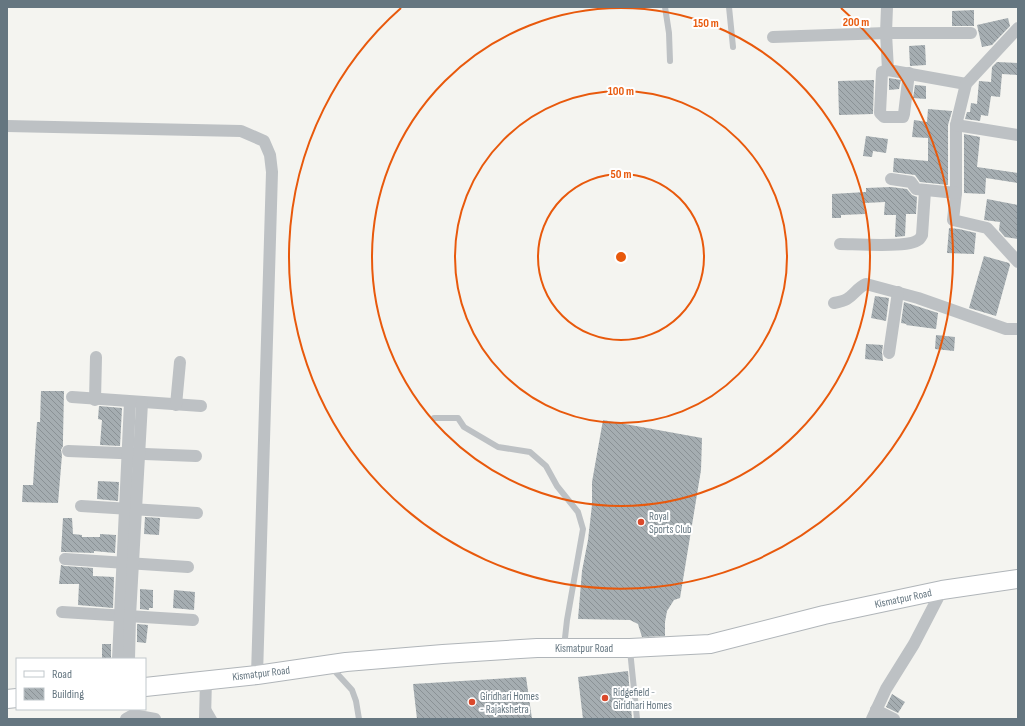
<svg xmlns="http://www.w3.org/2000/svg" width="1025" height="726" font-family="'Sofia Sans Condensed',sans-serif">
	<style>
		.building { fill: url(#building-back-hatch) }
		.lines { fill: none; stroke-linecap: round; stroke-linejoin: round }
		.secondary-casing { stroke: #b0b5b9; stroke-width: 20 }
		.lane { stroke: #bdc1c4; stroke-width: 6 }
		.street { stroke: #bdc1c4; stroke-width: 12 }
		.secondary { stroke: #fff; stroke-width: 18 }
		.ring { fill: none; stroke: #e8590c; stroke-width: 2 }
		.poi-dot { fill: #da492b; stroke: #fff; stroke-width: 1.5 }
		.labels { text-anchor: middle; stroke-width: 4; stroke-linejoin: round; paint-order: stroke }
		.poi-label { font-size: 11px; fill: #657680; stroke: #fff; text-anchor: start }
		.street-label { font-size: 11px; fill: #657680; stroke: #fff }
		.centre { fill: #e8590c; stroke: #fff; stroke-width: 2 }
		.ring-label { font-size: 12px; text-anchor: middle; font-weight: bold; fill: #e8590c; stroke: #fff; stroke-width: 4; stroke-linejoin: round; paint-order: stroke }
	</style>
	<defs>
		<pattern id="building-back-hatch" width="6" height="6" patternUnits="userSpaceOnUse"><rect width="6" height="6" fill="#a5adb1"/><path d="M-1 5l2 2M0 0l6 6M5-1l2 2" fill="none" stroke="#8a9195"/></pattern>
	</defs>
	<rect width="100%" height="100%" fill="#f4f4f0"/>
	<!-- building -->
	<g class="building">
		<polygon points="974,10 974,26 952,26 952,11"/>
		<polygon points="1008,18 1010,26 992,45 982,47 977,25"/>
		<polygon points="925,45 926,65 910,66 909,46"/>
		<polygon points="997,62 1018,63 1018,75 1002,74 1000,97 991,96 988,116 981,115 980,121 965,119 967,112 970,112 971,103 977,104 979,81 991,82 992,67"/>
		<polygon points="889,78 901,80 899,89 889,90"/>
		<polygon points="874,80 873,114 839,115 838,81"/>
		<polygon points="915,85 926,86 926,99 913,98"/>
		<polygon points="928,109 952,111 948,125 948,185 920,182 915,175 893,172 894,158 928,161 928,138 912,137 914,120 927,122"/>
		<polygon points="964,134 980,137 977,167 1018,173 1018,183 986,178 985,194 964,193"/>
		<polygon points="866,136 888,139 886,153 873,151 872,157 863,156"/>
		<polygon points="891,187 907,189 912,195 917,197 916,214 906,214 905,236 895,237 896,215 884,215 885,202 864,203 865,214 841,215 841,218 832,218 832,194 866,192 866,188"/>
		<polygon points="987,199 1018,205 1018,239 1005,237 999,230 1000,222 984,220"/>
		<polygon points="949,228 959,229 976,233 974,254 947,253"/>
		<polygon points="984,256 1009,263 1010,265 996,316 969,308"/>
		<polygon points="875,296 889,298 886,321 871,318"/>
		<polygon points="904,302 938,313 936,329 906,325 907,324 901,323"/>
		<polygon points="936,335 955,337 954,351 935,349"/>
		<polygon points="866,344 883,345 882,352 883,361 865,359"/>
		<polygon points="41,391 64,391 63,438 63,446 61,450 62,455 58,503 22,502 23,485 33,485 37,422 40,422"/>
		<polygon points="99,406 122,408 120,446 100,445 102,420 98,419"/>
		<polygon points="603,420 702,438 701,470 680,598 674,600 667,611 665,622 665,636 642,637 638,624 630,620 578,619 582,571 588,540 592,505 592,482"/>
		<polygon points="98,481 119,482 118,501 97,499"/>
		<polygon points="145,517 160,518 159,535 144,534"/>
		<polygon points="63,518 72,518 73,534 82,535 82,537 100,537 100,534 116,535 115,553 94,551 94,553 65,552 61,552"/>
		<polygon points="61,565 65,566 93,568 93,576 114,577 113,608 78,605 79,584 59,584"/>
		<polygon points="140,589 153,590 153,608 149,608 149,610 140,609"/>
		<polygon points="174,590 195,592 194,610 173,608"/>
		<polygon points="137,624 148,625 146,643 137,642"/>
		<rect x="102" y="644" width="9" height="15"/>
		<polygon points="628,671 632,719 583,719 578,677"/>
		<polygon points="526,677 532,719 417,719 413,684"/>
		<polygon points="892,694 905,702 898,713 886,707"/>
	</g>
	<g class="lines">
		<!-- secondary casing -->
		<g class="secondary-casing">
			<g id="secondary">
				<polyline points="145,687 257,675 346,662 443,654 537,648 630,648 710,644 824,615 942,590 1018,579"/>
				<polyline points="7,699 17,698"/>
			</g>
		</g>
		<!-- lane -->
		<g class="lane">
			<polyline points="665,7 669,33 670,61"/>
			<polyline points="729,7 733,47"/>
			<polyline points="434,418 458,418 464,427 498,447 530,452 546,466 557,486 578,512 583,529 567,620 564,647"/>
			<polyline points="630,650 637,719"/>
			<polyline points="331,667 352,690 356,701 359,719"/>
			<polyline points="207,707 214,719"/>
		</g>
		<!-- street -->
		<g class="street">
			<polyline points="887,7 886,33 888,70 966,84"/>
			<polyline points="1018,28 966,84 956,125 956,193 953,220 987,228 1018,262"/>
			<polyline points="773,37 886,33 971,33"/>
			<polyline points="888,70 882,72 880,113 884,117 903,117 904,114 909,73"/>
			<polyline points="956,125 1018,135"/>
			<polyline points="7,126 241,131 264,141 270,155 272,172 257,675"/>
			<polyline points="891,179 911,182 916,189 956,193"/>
			<path d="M840 244C854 244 909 248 918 240 920 239 921 237 922 235L925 191"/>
			<path d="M834 303C839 302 844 301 847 299 855 294 857 288 866 284L918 298 1006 329H1018"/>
			<polyline points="889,353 898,292"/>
			<polyline points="72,397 201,406"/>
			<polyline points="95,400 96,357"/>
			<polyline points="176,405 180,362"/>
			<polyline points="68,451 196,456"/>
			<polyline points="81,506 197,513"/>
			<polyline points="65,559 188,567"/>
			<polyline points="62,612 193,620"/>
			<polyline points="118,659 130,402"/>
			<polyline points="129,659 130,616 142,403"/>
			<polyline points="876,710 894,719"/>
			<polyline points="126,719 133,715 155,719"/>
			<polyline points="205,719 206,679"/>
			<polyline points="872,719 886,689 914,644 942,590"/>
		</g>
		<!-- secondary -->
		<use href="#secondary" class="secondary"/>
	</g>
	<!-- distance rings -->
	<g class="ring">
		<circle cx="621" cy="257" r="83"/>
		<circle cx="621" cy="257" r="166"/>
		<circle cx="621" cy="257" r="249"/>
		<path d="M841 8A332 332 0 1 1 401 8"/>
	</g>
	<!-- markers -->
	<g class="poi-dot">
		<circle cx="641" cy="522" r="4"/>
		<circle cx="605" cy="698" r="4"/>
		<circle cx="472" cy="702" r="4"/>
	</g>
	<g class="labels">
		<!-- poi labels -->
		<g class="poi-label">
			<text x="649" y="520">Royal<tspan x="649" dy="13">Sports Club</tspan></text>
			<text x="613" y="696">Ridgefield -<tspan x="613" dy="13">Giridhari Homes</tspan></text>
			<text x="480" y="700">Giridhari Homes<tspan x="480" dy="13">- Rajakshetra</tspan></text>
		</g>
		<!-- street labels -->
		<g class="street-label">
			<text transform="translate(903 598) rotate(-12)" y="4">Kismatpur Road</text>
			<text x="584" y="652">Kismatpur Road</text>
			<text transform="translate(261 673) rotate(-7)" y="4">Kismatpur Road</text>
		</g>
	</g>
	<circle cx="621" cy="257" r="6" class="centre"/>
	<g class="ring-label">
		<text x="856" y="26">200 m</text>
		<text x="706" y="27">150 m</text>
		<text x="621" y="95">100 m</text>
		<text x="621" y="178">50 m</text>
	</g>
	<!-- border -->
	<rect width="1025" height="726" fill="none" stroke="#657680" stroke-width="16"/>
	<!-- legend -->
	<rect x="16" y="658" width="130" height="52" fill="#ffffff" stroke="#c1c8cc"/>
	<rect x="24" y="671" width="20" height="6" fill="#ffffff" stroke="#c1c8cc"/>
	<text x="52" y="678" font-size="12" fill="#657680">Road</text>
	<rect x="24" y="688" width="20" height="12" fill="url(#building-back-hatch)" stroke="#c1c8cc"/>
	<text x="52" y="698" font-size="12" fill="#657680">Building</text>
</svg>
